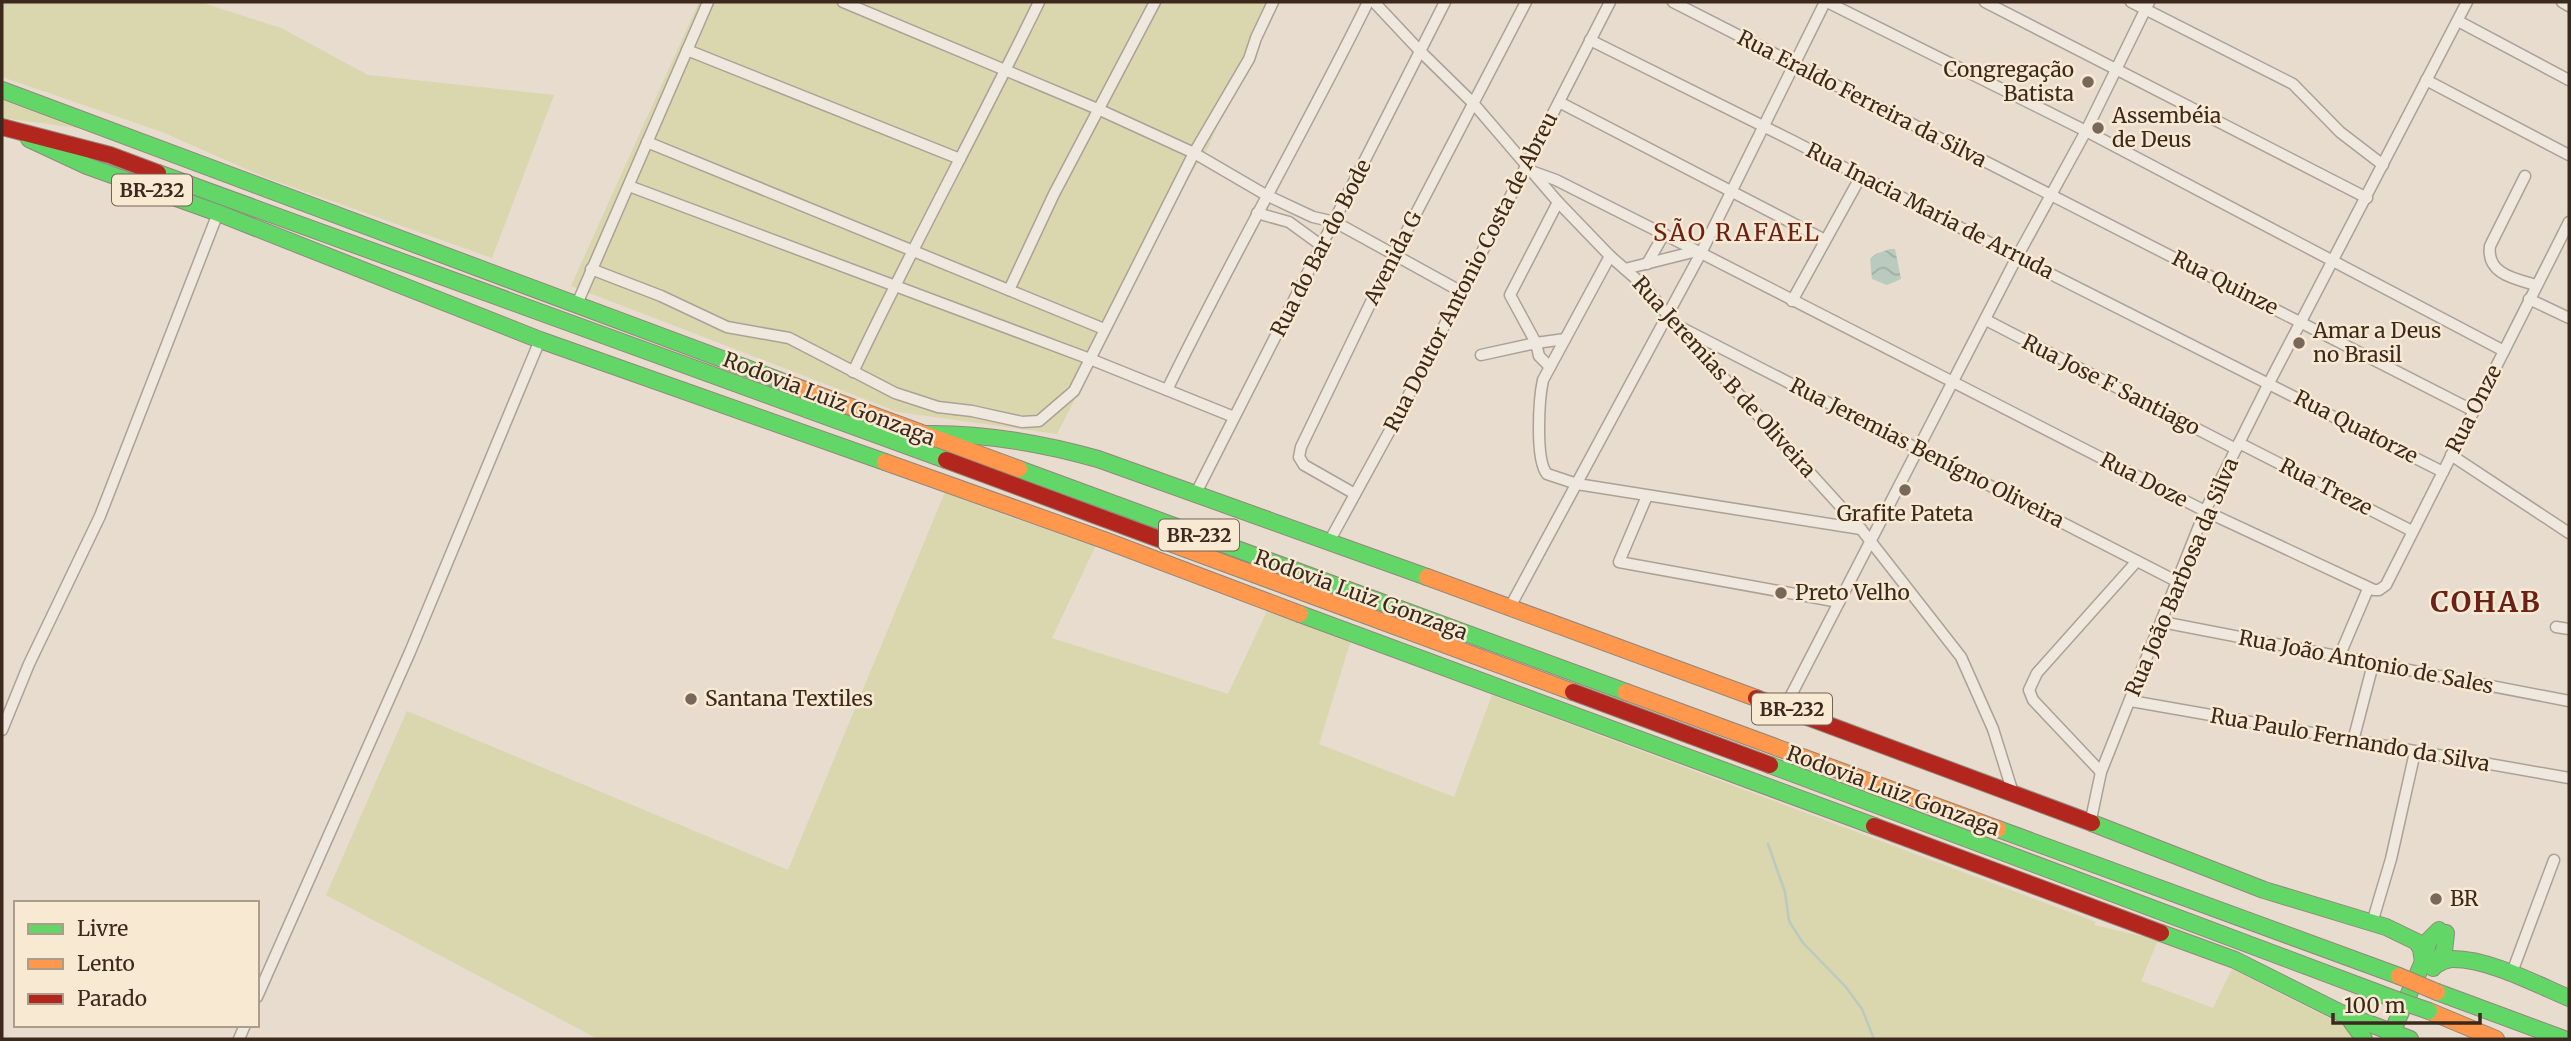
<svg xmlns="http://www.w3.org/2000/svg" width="2571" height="1041" font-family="Merriweather,serif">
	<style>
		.green { fill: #dad6ae }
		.water { fill: url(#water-waves) }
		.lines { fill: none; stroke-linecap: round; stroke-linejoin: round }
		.stream { stroke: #b9cbbe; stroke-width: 2.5 }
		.street-casing { stroke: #aca196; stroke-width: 13 }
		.fast-casing { stroke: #92877d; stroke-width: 18 }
		.slow-casing { stroke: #92877d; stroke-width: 18 }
		.jam-casing { stroke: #92877d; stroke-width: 18 }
		.street { stroke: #efe8df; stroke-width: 10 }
		.fast { stroke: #63d668; stroke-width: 16 }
		.slow { stroke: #ff974d; stroke-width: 16 }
		.jam { stroke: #b3261e; stroke-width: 16 }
		.fast-bridge-casing { stroke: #92877d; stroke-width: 18; stroke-linecap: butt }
		.slow-bridge-casing { stroke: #92877d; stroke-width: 18; stroke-linecap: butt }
		.fast-bridge { stroke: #63d668; stroke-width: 16 }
		.slow-bridge { stroke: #ff974d; stroke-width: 16 }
		.poi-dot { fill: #78685b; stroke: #f8e9d2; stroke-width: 2.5 }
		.labels { text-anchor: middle; stroke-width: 5; stroke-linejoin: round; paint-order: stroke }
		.shield { fill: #f8e9d2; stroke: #746353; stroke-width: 2 }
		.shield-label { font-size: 19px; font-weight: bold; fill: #3c291d }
		.poi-label { font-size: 21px; fill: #3c291d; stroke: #f8e9d2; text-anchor: start }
		.street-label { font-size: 21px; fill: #3c291d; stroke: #f8e9d2 }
		.quarter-label { font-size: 24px; letter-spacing: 2px; fill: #6c2118; stroke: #f8e9d2 }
		.district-label { font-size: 28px; font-weight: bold; letter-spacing: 2px; fill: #6c2118; stroke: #f8e9d2 }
	</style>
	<defs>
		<pattern id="water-waves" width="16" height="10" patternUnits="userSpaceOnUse" patternTransform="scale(1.75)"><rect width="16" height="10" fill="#b9cbbe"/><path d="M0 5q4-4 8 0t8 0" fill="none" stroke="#a0aea3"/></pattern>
	</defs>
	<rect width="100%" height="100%" fill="#e7dccd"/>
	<!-- green -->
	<g class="green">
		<polygon points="2,2 200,2 281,28 368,75 554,95 492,258 267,178 162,132 2,77"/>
		<polygon points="699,2 1268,2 1208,148 1191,173 1057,434 898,412 571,286"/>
		<polygon points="2,100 86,129 2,118"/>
		<polygon points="945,492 1015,519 1096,545 1052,638 1228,694 1268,609 1351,640 1319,744 1454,797 1492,695 2096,922 2094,925 2158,940 2141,981 2213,1008 2232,969 2345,1026 2356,1039 598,1039 326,895 407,711 788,870"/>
	</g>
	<!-- water -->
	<polygon class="water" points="1890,249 1895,249 1901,279 1887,285 1872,279 1870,259 1876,254"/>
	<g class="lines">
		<!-- stream -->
		<polyline class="stream" points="1768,844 1785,892 1789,921 1803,943 1845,986 1862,1009 1874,1039"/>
		<!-- street casing -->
		<g class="street-casing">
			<g id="street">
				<polyline points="843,2 1100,110 1194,153 1266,195 1313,217 1335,222 1460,291"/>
				<polyline points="1374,2 1420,51 1473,103 1558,202 1610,256 1643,285 1676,325 1861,529 1961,657 1993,729 2013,793"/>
				<polyline points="1673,2 2474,411"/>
				<polyline points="1827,2 2086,131 2504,351"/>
				<polyline points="1985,2 2367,198"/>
				<polyline points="2131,2 2293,84 2340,132 2383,165"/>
				<polyline points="2562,2 2569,6"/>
				<polyline points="2458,21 2569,80"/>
				<polyline points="1590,40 1793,141 2017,257 2443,472"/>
				<polyline points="687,50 960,159"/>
				<polyline points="2426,80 2569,155"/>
				<polyline points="1559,102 1825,240"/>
				<polyline points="647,142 1104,329"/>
				<polyline points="1531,171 1556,180 1697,251 2205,511 2374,590 2379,590 2386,585 2569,222"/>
				<path d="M2525 176 2490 246C2486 274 2515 279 2536 285"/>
				<polyline points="629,186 1090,359 1234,417"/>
				<polyline points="1558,202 1510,295 1536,343 1565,339"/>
				<polyline points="1257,213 1289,222 1322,246"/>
				<path d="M1610 256 1543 380C1539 398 1535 460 1547 474L1577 484 1861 529"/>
				<polyline points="1647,264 1664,234"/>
				<polyline points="591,269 661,296 727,327 789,338 895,393 938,407 972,411 1022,422 1039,421 1074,391 1194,153 1249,59 1256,38 1273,2"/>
				<polyline points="1625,269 1697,251"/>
				<polyline points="1009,290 1054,194 1155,2"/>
				<polyline points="2529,299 2569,318"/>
				<polyline points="1792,301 1861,176"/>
				<polyline points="577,304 708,2"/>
				<polyline points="1986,320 2236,449"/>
				<polyline points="1682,328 2178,582"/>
				<polyline points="1481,355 1536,343 1539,356 1550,367"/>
				<path d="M853 372C912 247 979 126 1039 2"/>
				<path d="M1167 390C1231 258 1304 132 1368 2"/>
				<polyline points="2239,443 2412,531"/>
				<polyline points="2451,455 2569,533"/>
				<polyline points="1196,493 1445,2"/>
				<polyline points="1355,494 1304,465 1299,457 1301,447 1385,273 1526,2"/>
				<polyline points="1647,496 1619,562 1839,602"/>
				<polyline points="1330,540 1400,412 1610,2"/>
				<polyline points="1510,607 1701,253 1825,2"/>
				<polyline points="2162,622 2569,701"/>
				<polyline points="2556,627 2569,629"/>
				<polyline points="2339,657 2368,589"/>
				<polyline points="2131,701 2569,778"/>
				<polyline points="1785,707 2017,257 2086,131 2149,2"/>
				<polyline points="2,730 29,664 100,516 218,213"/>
				<polyline points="2353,741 2373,664"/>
				<polyline points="2101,772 2033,700 2029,690 2037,673 2137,561"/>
				<polyline points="2090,824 2101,772 2205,511 2269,383 2467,2"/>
				<polyline points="2372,923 2391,859 2415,752"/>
				<polyline points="2511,975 2554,860"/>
				<polyline points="257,997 410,652 540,340"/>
				<polyline points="239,1039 245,1025"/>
			</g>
		</g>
		<!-- fast casing -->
		<g class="fast-casing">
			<g id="fast">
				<polyline points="2,90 789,384"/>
				<polyline points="29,139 87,166 218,213 540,340 885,462"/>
				<polyline points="158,173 946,460"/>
				<path d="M925 434C985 433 1041 443 1098 459L1427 577"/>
				<polyline points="1019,469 1626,692"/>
				<polyline points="1300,614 1874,826"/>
				<polyline points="1770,765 2397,1000"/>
				<polyline points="2092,823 2264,890 2386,927 2417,942 2421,949 2423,962"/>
				<polyline points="1998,829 2399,976"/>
				<polyline points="2161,933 2235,960 2341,1013 2410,1039"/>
				<path d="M2433 967C2439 963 2446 959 2453 959 2489 959 2536 984 2569 998"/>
				<polyline points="2433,968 2444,951 2446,933"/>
				<polyline points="2437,992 2564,1039"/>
				<polyline points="2351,1021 2364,1039"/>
				<polyline points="2389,1039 2423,962 2429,940 2439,930"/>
			</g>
		</g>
		<!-- slow casing -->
		<g class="slow-casing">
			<g id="slow">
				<polyline points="789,384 1019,469"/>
				<polyline points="885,462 1104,540 1300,614"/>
				<polyline points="1167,542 1573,692"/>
				<polyline points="1427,577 1756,698"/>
				<polyline points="1626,692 1998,829"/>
				<polyline points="2429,1011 2496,1039"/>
			</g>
		</g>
		<!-- jam casing -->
		<g class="jam-casing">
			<g id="jam">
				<polyline points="2,127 110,155 158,173"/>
				<polyline points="946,460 1167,542"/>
				<polyline points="1573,692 1770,765"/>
				<polyline points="1756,698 2092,823"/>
				<polyline points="1874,826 2161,933"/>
			</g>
		</g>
		<!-- street -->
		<use href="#street" class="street"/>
		<!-- fast -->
		<use href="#fast" class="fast"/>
		<!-- slow -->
		<use href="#slow" class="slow"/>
		<!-- jam -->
		<use href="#jam" class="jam"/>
		<!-- fast-bridge casing -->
		<g class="fast-bridge-casing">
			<polyline id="fast-bridge" points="2397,1000 2429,1011"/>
		</g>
		<!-- slow-bridge casing -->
		<g class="slow-bridge-casing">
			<polyline id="slow-bridge" points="2399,976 2437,992"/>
		</g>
		<!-- fast-bridge -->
		<use href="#fast-bridge" class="fast-bridge"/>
		<!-- slow-bridge -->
		<use href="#slow-bridge" class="slow-bridge"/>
	</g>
	<!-- markers -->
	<g class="poi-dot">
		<circle cx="2088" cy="82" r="7"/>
		<circle cx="2098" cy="128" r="7"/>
		<circle cx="2299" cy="343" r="7"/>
		<circle cx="1905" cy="490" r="7"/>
		<circle cx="1781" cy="593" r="7"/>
		<circle cx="691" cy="699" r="7"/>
		<circle cx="2436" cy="899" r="7"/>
	</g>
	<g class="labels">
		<!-- shield labels -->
		<g class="shield">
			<rect x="112" y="174.5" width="80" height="31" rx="5"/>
			<rect x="1159" y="519.5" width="80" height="31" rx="5"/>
			<rect x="1752" y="693.5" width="80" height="31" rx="5"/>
		</g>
		<g class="shield-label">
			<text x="152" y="197">BR-232</text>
			<text x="1199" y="542">BR-232</text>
			<text x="1792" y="716">BR-232</text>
		</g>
		<!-- poi labels -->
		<g class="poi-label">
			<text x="2074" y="77" text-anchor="end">Congregação<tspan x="2074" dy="24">Batista</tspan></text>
			<text x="2112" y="123">Assembéia<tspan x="2112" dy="24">de Deus</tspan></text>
			<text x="2313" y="338">Amar a Deus<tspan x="2313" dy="24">no Brasil</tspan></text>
			<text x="1905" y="521" text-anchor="middle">Grafite Pateta</text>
			<text x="1795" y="600">Preto Velho</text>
			<text x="705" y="706">Santana Textiles</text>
			<text x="2450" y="906">BR</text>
		</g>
		<!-- street labels -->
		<g class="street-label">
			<text transform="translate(1862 99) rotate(27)" y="7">Rua Eraldo Ferreira da Silva</text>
			<text transform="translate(1930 211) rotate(27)" y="7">Rua Inacia Maria de Arruda</text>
			<text transform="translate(1321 248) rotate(-63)" y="7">Rua do Bar do Bode</text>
			<text transform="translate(1393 258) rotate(-63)" y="7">Avenida G</text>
			<text transform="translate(1471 272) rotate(-63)" y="7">Rua Doutor Antonio Costa de Abreu</text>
			<text transform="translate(2225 283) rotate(27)" y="7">Rua Quinze</text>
			<text transform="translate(1724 377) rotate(48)" y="7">Rua Jeremias B de Oliveira</text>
			<text transform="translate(2111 385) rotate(27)" y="7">Rua Jose F Santiago</text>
			<text transform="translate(829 399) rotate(21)" y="7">Rodovia Luiz Gonzaga</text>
			<text transform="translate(2474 409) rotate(-63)" y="7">Rua Onze</text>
			<text transform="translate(2356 427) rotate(27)" y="7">Rua Quatorze</text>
			<text transform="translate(1927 453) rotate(27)" y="7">Rua Jeremias Benígno Oliveira</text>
			<text transform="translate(2144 480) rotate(27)" y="7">Rua Doze</text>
			<text transform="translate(2326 487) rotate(27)" y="7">Rua Treze</text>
			<text transform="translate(2182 577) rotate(-67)" y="7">Rua João Barbosa da Silva</text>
			<text transform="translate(1361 595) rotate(20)" y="7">Rodovia Luiz Gonzaga</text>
			<text transform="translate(2366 662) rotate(11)" y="7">Rua João Antonio de Sales</text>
			<text transform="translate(2350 740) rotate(10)" y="7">Rua Paulo Fernando da Silva</text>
			<text transform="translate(1893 791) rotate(20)" y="7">Rodovia Luiz Gonzaga</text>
		</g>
		<!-- quarter labels -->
		<g class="quarter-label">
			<text x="1737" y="241">SÃO RAFAEL</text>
		</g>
		<!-- district labels -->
		<g class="district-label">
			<text x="2486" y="612">COHAB</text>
		</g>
	</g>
	<!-- border -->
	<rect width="2571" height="1041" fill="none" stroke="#3c291d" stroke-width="7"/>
	<!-- legend -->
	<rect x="14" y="901" width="245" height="126" fill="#f8e9d2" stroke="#ad9c8a" stroke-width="2"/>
	<rect x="28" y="924" width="35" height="10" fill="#63d668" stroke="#ad9c8a" stroke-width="2"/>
	<text x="77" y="936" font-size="21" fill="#3c291d">Livre</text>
	<rect x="28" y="959" width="35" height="10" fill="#ff974d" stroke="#ad9c8a" stroke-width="2"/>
	<text x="77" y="971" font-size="21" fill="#3c291d">Lento</text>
	<rect x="28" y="994" width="35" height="10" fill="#b3261e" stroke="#ad9c8a" stroke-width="2"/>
	<text x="77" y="1006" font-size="21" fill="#3c291d">Parado</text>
	<!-- scale -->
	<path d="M2333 1013v10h147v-10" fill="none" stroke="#3c291d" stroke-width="3.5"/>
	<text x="2344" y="1013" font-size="21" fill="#3c291d" stroke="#f8e9d2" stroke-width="5" paint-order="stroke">100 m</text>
</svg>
